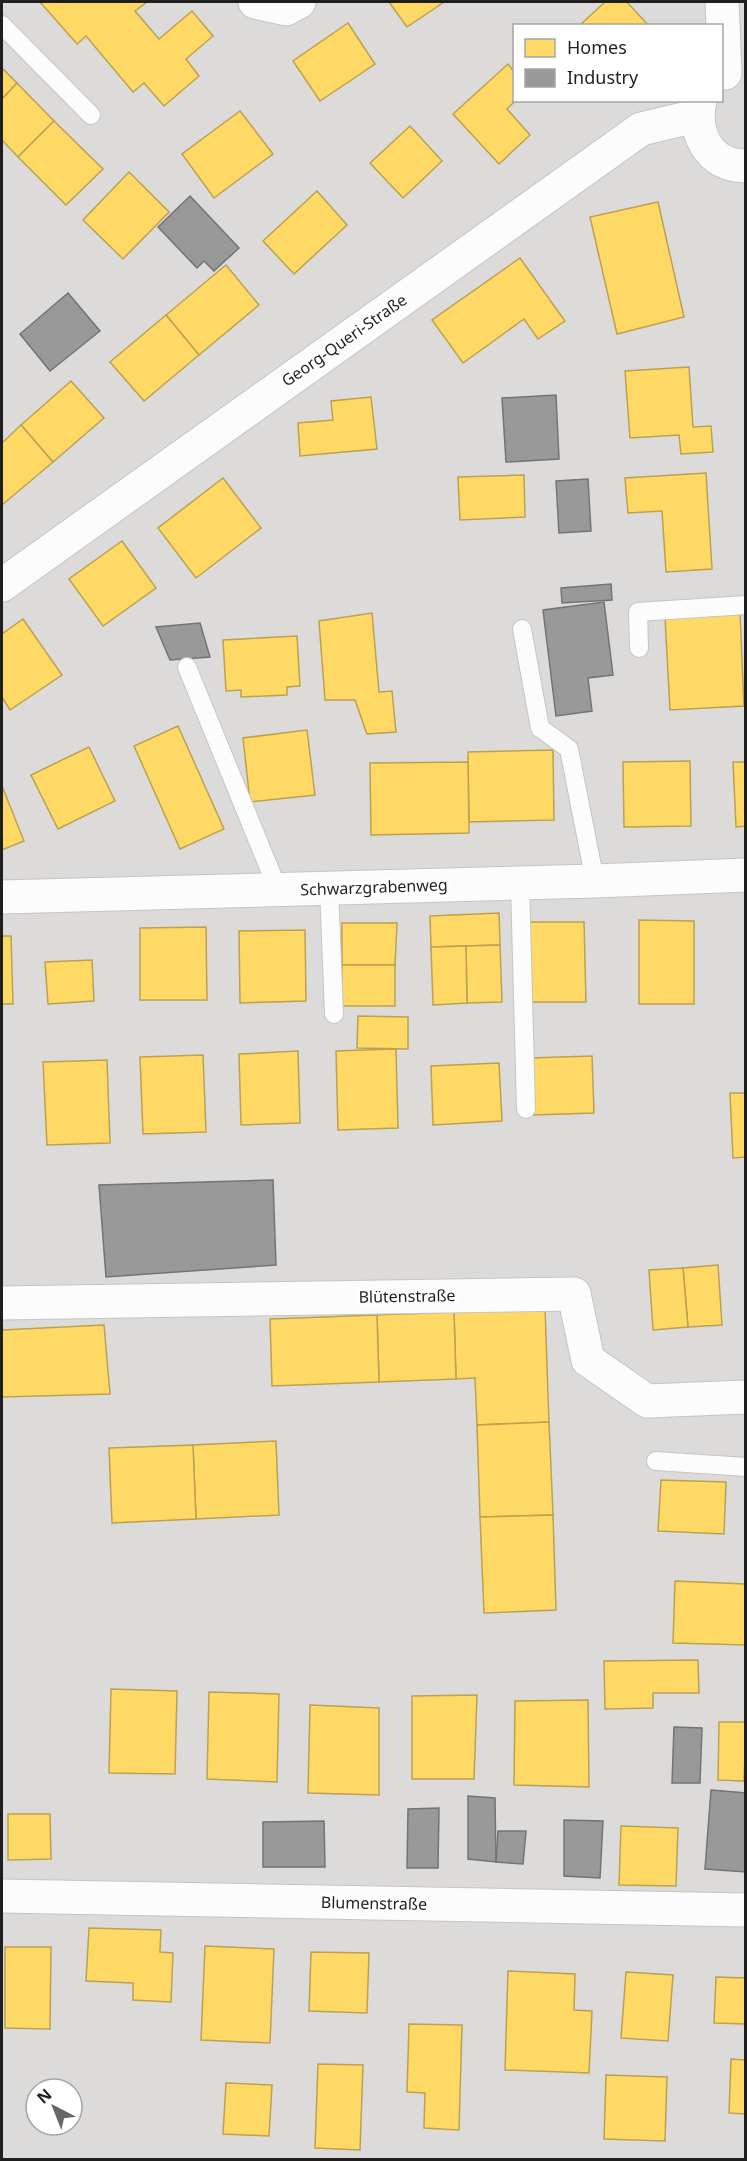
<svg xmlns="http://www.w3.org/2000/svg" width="747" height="2161" font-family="'Noto Sans',sans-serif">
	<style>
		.residential { fill: #dddbd9; fill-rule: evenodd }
		.homes { fill: #ffd966; stroke: #bca151; stroke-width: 1.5 }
		.industry { fill: #999; stroke: #747474; stroke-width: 1.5 }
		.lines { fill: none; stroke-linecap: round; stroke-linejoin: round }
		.service-casing { stroke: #c6c5c4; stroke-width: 20 }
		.minor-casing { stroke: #c6c5c4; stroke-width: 35 }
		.service { stroke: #fcfcfc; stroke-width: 18 }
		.minor { stroke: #fcfcfc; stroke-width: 33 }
		.labels { text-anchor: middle; stroke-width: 6; stroke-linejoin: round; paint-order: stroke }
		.street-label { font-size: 16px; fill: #1f1f1f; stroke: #fff }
	</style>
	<rect width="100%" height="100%" fill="#eeebe8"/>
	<!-- residential -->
	<path class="residential" d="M2 2H745V2159H2ZM514 26H722V100H514ZM36 2089H72V2125H36Z"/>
	<!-- homes -->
	<g class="homes">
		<polygon points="40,2 147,2 135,11 159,39 192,11 213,36 186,59 199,76 164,106 144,83 133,92 86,36 77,44"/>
		<polygon points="389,2 444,2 407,27"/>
		<polygon points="605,2 627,2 649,26 579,26"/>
		<polygon points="348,23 375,64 320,101 293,61"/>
		<polygon points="508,64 514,72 516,100 507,109 530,135 499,164 453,114"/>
		<polygon points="2,68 17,83 2,99"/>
		<polygon points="17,83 54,121 18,157 2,140 2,99"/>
		<polygon points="240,111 273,154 214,198 182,154"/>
		<polygon points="54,121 103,169 66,205 18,157"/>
		<polygon points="410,126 442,161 403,198 370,163"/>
		<polygon points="129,172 169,212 123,259 83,220"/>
		<polygon points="317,191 347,225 294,274 263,241"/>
		<polygon points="658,202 684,317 617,334 590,217"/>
		<polygon points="520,258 565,321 538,339 524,319 463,363 432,320"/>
		<polygon points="226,265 259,305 199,355 166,315"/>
		<polygon points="166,315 199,355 144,401 110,362"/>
		<polygon points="689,367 693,427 711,426 713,452 681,454 679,435 630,438 625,371"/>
		<polygon points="71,381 104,418 53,462 21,425"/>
		<polygon points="371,397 377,449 300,456 298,423 333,420 331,401"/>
		<polygon points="21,425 53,462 2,505 2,443"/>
		<polygon points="706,473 712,569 666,572 662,511 628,513 625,478"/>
		<polygon points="524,475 525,517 460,520 458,477"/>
		<polygon points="223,478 261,528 196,578 158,528"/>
		<polygon points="122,541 156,588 103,626 69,579"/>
		<polygon points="372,613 379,692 392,691 396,732 367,734 355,700 325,700 319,621"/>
		<polygon points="740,614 744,706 670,710 665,618"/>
		<polygon points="23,619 62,675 10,710 2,697 2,634"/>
		<polygon points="297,636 300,686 287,687 287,695 241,697 241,690 226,691 223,640"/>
		<polygon points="178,726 224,829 180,849 134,746"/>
		<polygon points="307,730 315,795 250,802 243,738"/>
		<polygon points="89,747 115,801 58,829 31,775"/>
		<polygon points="553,750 554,820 469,822 468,752"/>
		<polygon points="690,761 691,826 624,827 623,762"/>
		<polygon points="468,762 469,833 371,835 370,763"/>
		<polygon points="733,762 746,762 746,826 736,827"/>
		<polygon points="2,786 24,841 2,850"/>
		<polygon points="499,913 500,945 431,947 430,916"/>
		<polygon points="639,920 694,921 694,1004 639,1004"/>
		<polygon points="529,922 584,922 586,1002 530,1002"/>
		<polygon points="342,923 397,923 395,965 342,965"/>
		<polygon points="206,927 207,1000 140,1000 140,928"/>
		<polygon points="305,930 306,1001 240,1003 239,931"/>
		<polygon points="2,936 11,936 13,1004 2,1004"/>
		<polygon points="500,945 502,1002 467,1003 466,946"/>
		<polygon points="466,946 467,1003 433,1005 431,947"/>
		<polygon points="92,960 94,1001 48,1004 45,962"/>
		<polygon points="342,965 395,965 395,1006 341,1006"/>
		<polygon points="358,1016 408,1017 408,1049 357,1048"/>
		<polygon points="396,1049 398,1128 338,1130 336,1051"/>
		<polygon points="298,1051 300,1123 241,1125 239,1054"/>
		<polygon points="203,1055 206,1132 143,1134 140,1057"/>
		<polygon points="592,1056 594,1113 533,1115 530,1058"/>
		<polygon points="107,1060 110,1143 47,1145 43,1062"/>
		<polygon points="499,1063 502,1121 433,1125 431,1066"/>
		<polygon points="730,1093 746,1093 746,1157 733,1158"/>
		<polygon points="718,1265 722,1325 688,1327 683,1268"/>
		<polygon points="683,1268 688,1327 653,1330 649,1270"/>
		<polygon points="545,1308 549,1422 477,1425 475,1378 456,1379 454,1312"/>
		<polygon points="454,1312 456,1379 379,1382 377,1315"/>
		<polygon points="377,1315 379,1382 272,1386 270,1319"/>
		<polygon points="104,1325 110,1394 2,1397 2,1330"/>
		<polygon points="549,1422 553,1515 480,1517 477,1425"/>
		<polygon points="276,1441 279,1515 196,1519 193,1445"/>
		<polygon points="193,1445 196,1519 112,1523 109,1448"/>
		<polygon points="661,1480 726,1482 724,1534 658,1531"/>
		<polygon points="553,1515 556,1610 484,1613 480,1517"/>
		<polygon points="675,1581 746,1584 746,1645 673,1643"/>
		<polygon points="698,1660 699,1693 653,1693 653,1708 605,1709 604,1661"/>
		<polygon points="111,1689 177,1691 175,1774 109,1773"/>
		<polygon points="209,1692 279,1694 277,1782 207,1779"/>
		<polygon points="477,1695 474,1779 412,1779 412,1696"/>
		<polygon points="588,1700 589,1787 514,1785 515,1701"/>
		<polygon points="310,1705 379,1708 379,1795 308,1793"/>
		<polygon points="719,1722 746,1722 744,1781 718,1780"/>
		<polygon points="8,1814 50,1814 51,1859 8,1860"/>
		<polygon points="621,1826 678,1828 676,1886 619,1885"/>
		<polygon points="89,1928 161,1930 160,1952 173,1953 171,2002 133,2000 133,1983 86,1981"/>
		<polygon points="205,1946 274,1949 270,2043 201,2040"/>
		<polygon points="5,1947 51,1947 50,2029 5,2028"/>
		<polygon points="311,1952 369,1953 367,2013 309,2011"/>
		<polygon points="508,1971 575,1974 574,2010 592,2011 589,2073 505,2070"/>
		<polygon points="626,1972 673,1975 668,2041 621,2038"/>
		<polygon points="716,1977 746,1978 746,2024 714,2023"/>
		<polygon points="409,2024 462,2025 459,2130 424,2128 425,2093 407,2092"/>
		<polygon points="731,2059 746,2060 746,2114 729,2113"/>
		<polygon points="318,2064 363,2065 360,2150 315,2148"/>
		<polygon points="606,2075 667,2077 665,2141 604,2139"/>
		<polygon points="226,2083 272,2085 269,2136 223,2134"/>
	</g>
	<!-- industry -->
	<g class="industry">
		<polygon points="190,196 239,248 214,271 204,261 197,268 158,227"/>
		<polygon points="68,293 100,331 50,371 20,334"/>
		<polygon points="556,395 559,459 506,462 502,398"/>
		<polygon points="588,479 591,531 559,533 556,481"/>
		<polygon points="611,584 612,600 562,603 561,588"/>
		<polygon points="604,602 613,675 588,678 592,711 556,716 543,610"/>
		<polygon points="200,623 210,657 170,660 156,627"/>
		<polygon points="273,1180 276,1265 106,1277 99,1185"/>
		<polygon points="674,1727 702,1728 700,1783 672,1783"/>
		<polygon points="711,1790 746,1793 746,1872 705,1869"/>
		<polygon points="468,1796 495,1798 496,1862 468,1859"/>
		<polygon points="439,1808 438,1868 407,1868 408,1809"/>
		<polygon points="564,1820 603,1821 600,1878 564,1876"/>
		<polygon points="324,1821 325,1867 263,1867 263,1822"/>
		<polygon points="498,1831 526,1831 523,1864 496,1862"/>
	</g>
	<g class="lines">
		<!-- service casing -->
		<g class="service-casing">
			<g id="service">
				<polyline points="2,25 91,115"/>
				<polyline points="522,629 540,728 569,749 595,881"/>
				<polyline points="639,648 638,612 746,605"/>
				<polyline points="187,667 278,890"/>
				<polyline points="520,883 526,1109"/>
				<polyline points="329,888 334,1014"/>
				<polyline points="656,1461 746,1467"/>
			</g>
		</g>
		<!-- minor casing -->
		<g class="minor-casing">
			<g id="minor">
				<polyline points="255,2 286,9 299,2"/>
				<polyline points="722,2 725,73"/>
				<path d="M700 100C693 133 708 166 746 166"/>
				<polyline points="2,585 641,129 696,116"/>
				<polyline points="2,897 595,881 746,875"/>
				<polyline points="2,1303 574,1294 588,1360 647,1401 746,1397"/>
				<polyline points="2,1896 746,1910"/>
			</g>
		</g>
		<!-- service -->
		<use href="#service" class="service"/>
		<!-- minor -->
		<use href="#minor" class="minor"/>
	</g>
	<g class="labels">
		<!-- street labels -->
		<g class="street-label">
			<text transform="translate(344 340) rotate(-35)" y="6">Georg-Queri-Straße</text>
			<text transform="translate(374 887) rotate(-2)" y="6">Schwarzgrabenweg</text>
			<text transform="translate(407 1296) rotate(-1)" y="6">Blütenstraße</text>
			<text transform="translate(374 1903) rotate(1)" y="6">Blumenstraße</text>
		</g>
	</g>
	<!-- border -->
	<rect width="747" height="2161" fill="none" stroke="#1f1f1f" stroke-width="6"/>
	<!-- legend -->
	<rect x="513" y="24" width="210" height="78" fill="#ffffff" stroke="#a5a5a5" stroke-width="1.5"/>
	<rect x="525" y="39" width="30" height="18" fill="#ffd966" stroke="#a5a5a5" stroke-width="1.5"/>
	<text x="567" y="54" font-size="18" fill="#1f1f1f">Homes</text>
	<rect x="525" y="69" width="30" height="18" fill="#999999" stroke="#a5a5a5" stroke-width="1.5"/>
	<text x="567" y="84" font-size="18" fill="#1f1f1f">Industry</text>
	<!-- north arrow -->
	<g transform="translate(54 2107) rotate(318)"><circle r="28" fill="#ffffff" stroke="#a5a5a5" stroke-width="1.5"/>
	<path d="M0-4.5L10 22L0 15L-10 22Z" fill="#676665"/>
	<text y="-9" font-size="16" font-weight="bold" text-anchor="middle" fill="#1f1f1f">N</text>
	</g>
</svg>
